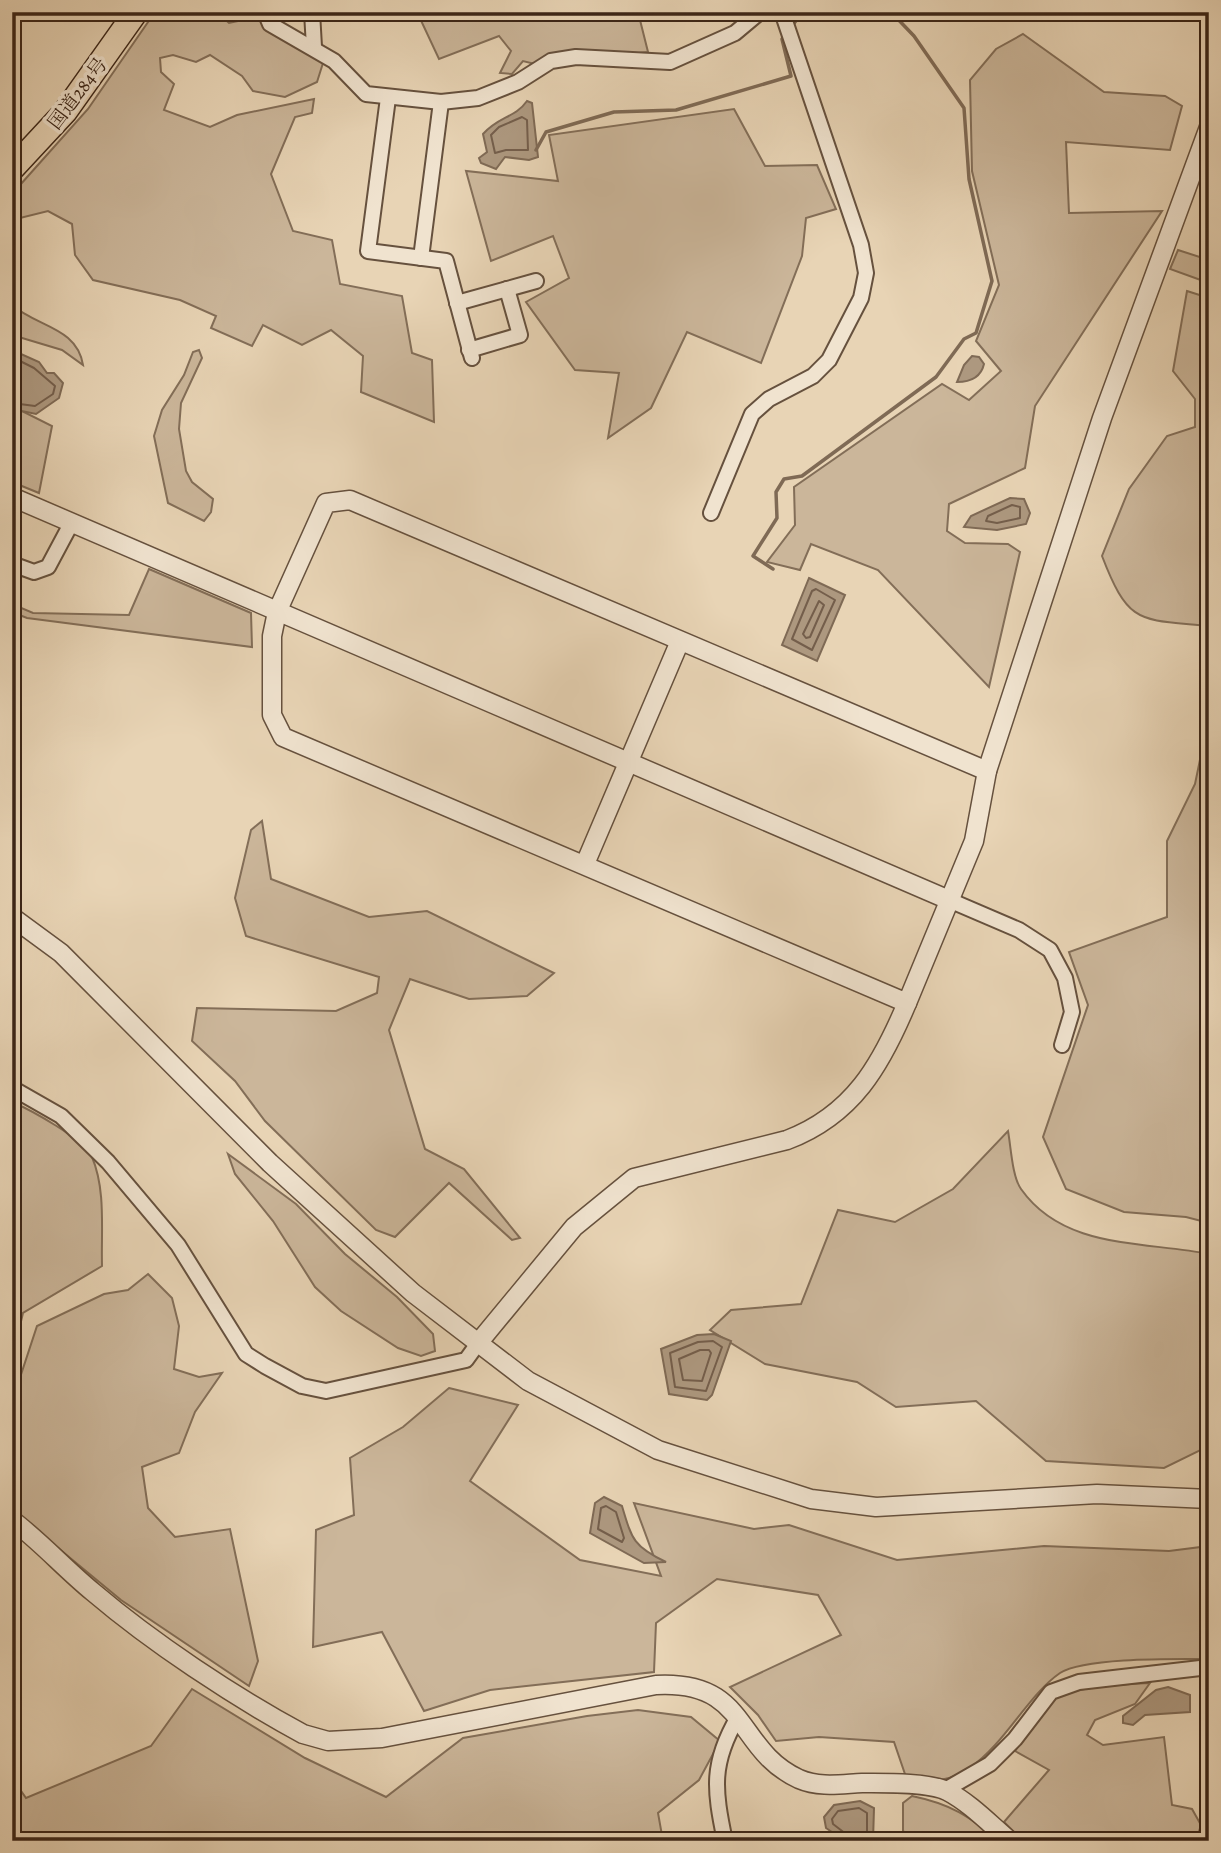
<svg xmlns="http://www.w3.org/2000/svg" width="1221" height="1853" font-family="Alegreya,'Noto Serif JP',serif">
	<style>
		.green { fill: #cbb69a; stroke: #836e58; stroke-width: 2 }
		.water { fill: #ad987f; stroke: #7f6a55; stroke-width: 2 }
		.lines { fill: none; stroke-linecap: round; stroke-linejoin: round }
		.shore { stroke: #745e4b; stroke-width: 2 }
		.stream { stroke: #7f6a55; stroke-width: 3.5 }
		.minor-casing { stroke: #66513e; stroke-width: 18 }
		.tertiary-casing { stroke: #66513e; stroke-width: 21 }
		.trunk-casing { stroke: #3b2517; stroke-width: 26 }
		.minor { stroke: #f0e3cf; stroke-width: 14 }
		.tertiary { stroke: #f0e3cf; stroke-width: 18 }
		.trunk { stroke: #e8d4b5; stroke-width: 23 }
		.labels { text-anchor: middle; stroke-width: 7; stroke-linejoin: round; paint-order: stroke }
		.street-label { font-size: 19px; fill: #3b2517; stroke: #f0e3cf }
	</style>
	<rect width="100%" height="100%" fill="#e8d4b5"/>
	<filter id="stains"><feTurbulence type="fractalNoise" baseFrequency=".00286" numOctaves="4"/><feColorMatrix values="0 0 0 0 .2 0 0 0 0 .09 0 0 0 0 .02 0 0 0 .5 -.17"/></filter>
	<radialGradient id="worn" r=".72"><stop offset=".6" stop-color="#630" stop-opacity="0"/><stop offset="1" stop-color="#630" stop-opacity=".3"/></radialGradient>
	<!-- green -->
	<g class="green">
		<polygon points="155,12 217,12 229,23 257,17 323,63 317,82 285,97 253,91 242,76 210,55 196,62 173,55 160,58 161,72 174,84 164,110 210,127 237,115 314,99 312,113 295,117 271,174 293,231 332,240 340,284 402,296 412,353 432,360 434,422 361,392 363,356 331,330 302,345 263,325 252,346 211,328 216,316 180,300 93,280 75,255 72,224 48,211 12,220 12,194 88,109"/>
		<polygon points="417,12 638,12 648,52 535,64 523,61 512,74 500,73 511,51 499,36 439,59"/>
		<polygon points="1023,34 1104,92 1165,96 1182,106 1170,150 1066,142 1069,213 1162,211 1035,406 1025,468 949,504 947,531 965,543 1008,544 1020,552 989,687 878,570 811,544 800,570 767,562 795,525 794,487 942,384 969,400 1001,371 976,341 999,285 972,171 970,80 996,49"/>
		<polygon points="734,109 765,166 817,165 836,209 806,218 802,256 761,363 687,332 651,408 608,438 619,373 575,370 526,302 569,278 553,236 491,261 466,171 558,181 549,135"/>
		<polygon points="1178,250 1209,260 1209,283 1170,269"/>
		<path d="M1187 291 1209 298V626C1139 619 1129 626 1102 556L1129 489 1167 436 1195 427V399L1173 371Z"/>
		<path d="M12 305C37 327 77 327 83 365L62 350 12 335Z"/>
		<polygon points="199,350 202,358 181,403 179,429 186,471 192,482 213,499 211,512 204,521 168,503 154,436 162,410 184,375 193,352"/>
		<polygon points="12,406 52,426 39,493 12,482"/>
		<polygon points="149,569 251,613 252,647 27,618 12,612 12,604 33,613 129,615"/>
		<polygon points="1209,716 1209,1223 1186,1217 1124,1212 1066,1189 1043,1137 1088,1005 1069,952 1167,917 1167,841 1195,784"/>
		<polygon points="262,821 271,879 369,917 427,911 554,973 527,996 469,999 410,979 389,1030 425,1149 464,1169 520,1238 512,1240 449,1183 395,1237 376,1230 265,1121 235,1081 192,1041 197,1008 336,1011 377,993 379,977 246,936 235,898 251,830"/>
		<path d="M12 1102C31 1110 84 1139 92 1157 106 1190 101 1231 102 1266L23 1313 12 1359Z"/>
		<path d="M1008 1131C1011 1147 1012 1176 1021 1189 1064 1250 1144 1241 1209 1254V1446L1164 1468 1046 1461 976 1401 896 1407 857 1382 765 1364 710 1330 731 1310 801 1304 838 1210 895 1222 953 1189Z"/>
		<polygon points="228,1154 296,1204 345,1254 397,1297 433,1334 435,1351 421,1356 398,1348 341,1311 315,1287 273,1221 235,1174"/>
		<polygon points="148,1274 172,1298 179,1326 174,1369 199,1377 222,1373 195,1412 179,1453 142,1467 148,1508 175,1537 230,1529 258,1661 249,1686 121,1600 12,1510 12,1402 37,1326 104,1294 128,1290"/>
		<path d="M449 1388 518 1405 470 1481 580 1560 661 1576 634 1503 754 1529 789 1525 897 1560 1044 1546 1169 1551 1209 1546V1659C1177 1659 1085 1657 1060 1673 1012 1706 983 1801 906 1777L894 1742 819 1737 776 1741 758 1715 730 1687 841 1635 818 1595 717 1579 656 1623 654 1672 490 1690 424 1711 382 1632 313 1647 316 1530 354 1515 350 1458 403 1427Z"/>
		<path d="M1150 1683 1135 1704 1095 1720 1087 1735 1103 1745 1164 1737 1172 1805 1192 1809 1201 1825 1196 1841H1023L1004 1822 1049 1770 1015 1751C1026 1734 1040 1704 1059 1696 1080 1686 1126 1684 1150 1683Z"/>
		<polygon points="192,1689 305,1758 386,1797 463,1738 587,1716 638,1710 691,1717 720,1741 699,1780 658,1813 663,1841 12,1841 12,1778 26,1798 151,1746"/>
		<path d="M912 1796C951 1804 969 1816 999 1841H921L903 1831V1803Z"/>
	</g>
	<!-- water -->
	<g class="water">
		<path d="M527 101 532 103 538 157 529 160 505 157 496 169 481 163 479 158 487 152 483 134C499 116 515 118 527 101Z"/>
		<polygon points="12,350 39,362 47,373 54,373 63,383 59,398 36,414 12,409"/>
		<path d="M972 356 979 357 984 364C981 377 970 382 957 382L964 365Z"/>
		<polygon points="1010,498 1024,499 1030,513 1026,524 997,530 964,527 971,516"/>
		<polygon points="809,578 845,595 817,661 782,645"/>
		<polygon points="714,1334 731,1341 712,1395 707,1400 669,1394 661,1349 697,1335"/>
		<path d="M604 1497 622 1506C632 1540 634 1547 666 1562L644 1563 590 1533 595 1503Z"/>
		<polygon points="1168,1687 1190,1695 1190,1712 1145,1715 1133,1725 1123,1723 1123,1716 1156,1690"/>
		<polygon points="860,1801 874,1808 873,1841 845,1841 826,1828 824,1817 834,1805"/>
	</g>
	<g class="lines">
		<!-- shore -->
		<g class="shore">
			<polygon points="522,117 527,120 528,150 506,150 495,153 491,135 499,127"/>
			<polyline points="12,357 34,368 55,386 53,394 35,406 12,403"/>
			<polygon points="1012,505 1020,507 1020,518 997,523 986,521 988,516"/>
			<polygon points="816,589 835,600 812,650 792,639 812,591"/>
			<polygon points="819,601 824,605 810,637 806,638 803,634"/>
			<polygon points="713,1341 722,1347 706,1391 675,1387 670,1353 698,1342"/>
			<polygon points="700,1350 709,1350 711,1353 702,1381 683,1380 679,1359"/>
			<polygon points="606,1506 616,1512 624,1538 622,1542 598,1529 601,1508"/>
			<polyline points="848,1841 846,1834 833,1824 832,1819 838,1811 859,1808 867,1813 867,1841"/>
		</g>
		<!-- stream -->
		<g class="stream">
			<polyline points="792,26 798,18 812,12"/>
			<polyline points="536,150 546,132 614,112 676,110 791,76 782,39 785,35"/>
			<polyline points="773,569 753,556 777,518 776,492 784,479 802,476 936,377 964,339 976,333 992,281 969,179 964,108 914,36 891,12"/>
		</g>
		<!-- minor casing -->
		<g class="minor-casing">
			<g id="minor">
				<polyline points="265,12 270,24 334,61 366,94 441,102 478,98 518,82 551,61 576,57 670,62 735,33 760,12"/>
				<polyline points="312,12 314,47"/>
				<polyline points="388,98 368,251 446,261 472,358"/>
				<polyline points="421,258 441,102"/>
				<polyline points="457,303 536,281"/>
				<polyline points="469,350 520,335 507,289"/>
				<polyline points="711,513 752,414 769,399 813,376 829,360 861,298 866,273 861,245 782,12"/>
				<polyline points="12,564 34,572 48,567 72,522"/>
				<polyline points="949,900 1019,930 1050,950 1065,978 1072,1012 1062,1045"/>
				<polyline points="12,1088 61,1116 108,1162 178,1245 246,1354 265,1366 302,1386 326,1391 466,1360 479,1342"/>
				<polyline points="945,1790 990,1764 1015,1739 1051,1692 1079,1682 1209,1667"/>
				<path d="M725 1841C714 1789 711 1763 738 1717"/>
			</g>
		</g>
		<!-- tertiary casing -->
		<g class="tertiary-casing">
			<g id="tertiary">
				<polyline points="12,497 949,900"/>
				<polygon points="350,500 987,771 974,841 907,1003 283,737 272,715 272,636 277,612 326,503"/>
				<polyline points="987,771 1102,418 1209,127"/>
				<polyline points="585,864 680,641"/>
				<polyline points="12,917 61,953 270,1163 413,1293 528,1381 658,1450 811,1499 876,1507 1097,1494 1209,1499"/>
				<path d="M479 1342 574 1227 634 1178 787 1140C853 1115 881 1065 907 1003"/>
				<path d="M12 1520C41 1542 65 1569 93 1592 153 1643 233 1696 303 1734L328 1741 382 1738 656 1685C750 1680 734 1749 799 1779 820 1788 841 1784 862 1783 884 1783 928 1782 947 1791 970 1803 990 1824 1010 1841"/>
			</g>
		</g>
		<!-- trunk casing -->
		<g class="trunk-casing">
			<polyline id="trunk" points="12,169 65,112 136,12"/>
		</g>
		<!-- minor -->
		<use href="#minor" class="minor"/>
		<!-- tertiary -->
		<use href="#tertiary" class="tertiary"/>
		<!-- trunk -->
		<use href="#trunk" class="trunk"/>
	</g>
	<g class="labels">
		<!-- street labels -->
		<g class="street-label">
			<text transform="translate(77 93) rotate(-53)" y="7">国道284号</text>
		</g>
	</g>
	<!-- margin -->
	<rect width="1221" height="1853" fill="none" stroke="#e8d4b5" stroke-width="42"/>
	<rect x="14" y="14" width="1193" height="1825" fill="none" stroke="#3b2517" stroke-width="3.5"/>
	<rect x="21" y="21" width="1179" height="1811" fill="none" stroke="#3b2517" stroke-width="2"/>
	<rect width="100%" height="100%" filter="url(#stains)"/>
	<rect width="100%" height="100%" fill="url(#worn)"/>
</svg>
